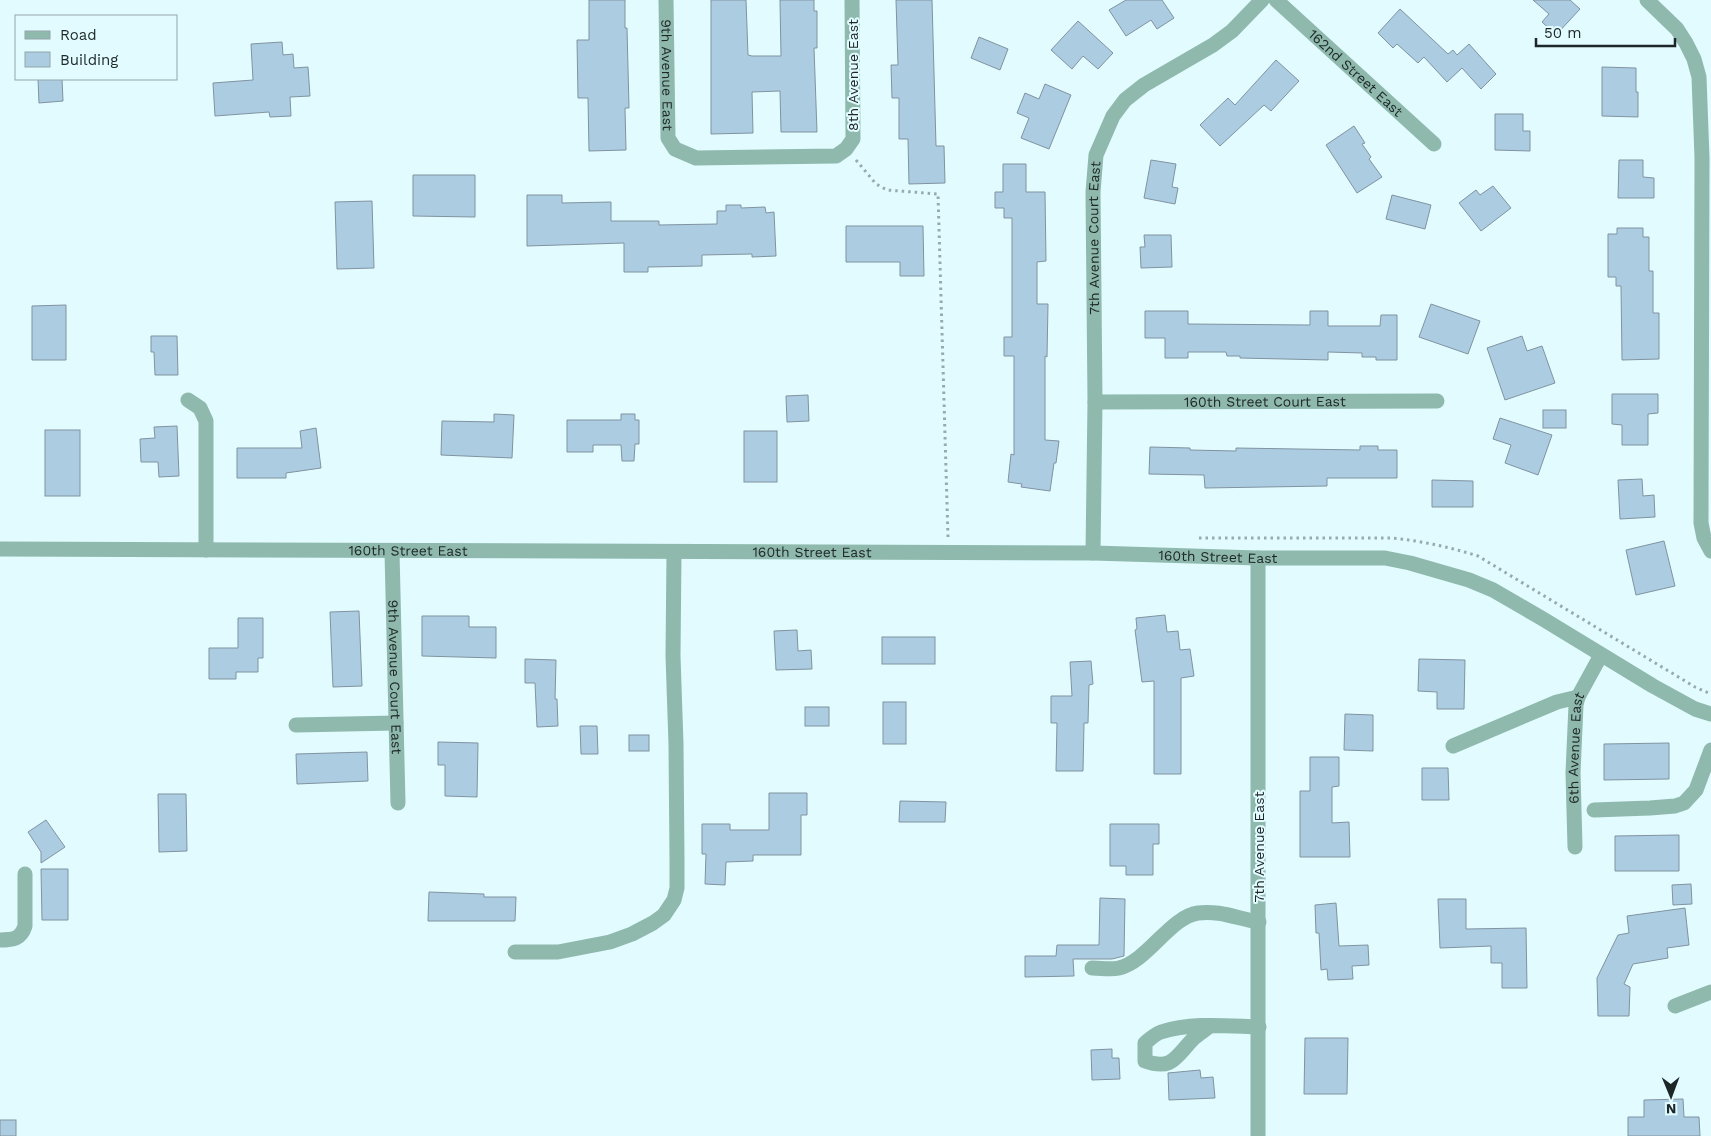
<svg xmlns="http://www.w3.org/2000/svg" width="1711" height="1136" font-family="'Work Sans',sans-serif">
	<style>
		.building { fill: #accce2; stroke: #8193a0 }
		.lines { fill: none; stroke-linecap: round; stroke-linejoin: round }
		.path { stroke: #96aaad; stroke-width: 3; stroke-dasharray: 2.5 4; stroke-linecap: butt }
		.minor { stroke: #8fb9ad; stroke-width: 15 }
		.labels { text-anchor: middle; stroke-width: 4; stroke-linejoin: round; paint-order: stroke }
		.street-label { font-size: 14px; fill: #1d2728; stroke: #e1fbff }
	</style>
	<rect width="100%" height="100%" fill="#e1fbff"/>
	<!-- building -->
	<g class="building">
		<polygon points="589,0 625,0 625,28 627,28 629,108 625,108 626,150 589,151 588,98 578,98 577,40 589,40"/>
		<polygon points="711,0 746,0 748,55 752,56 781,56 780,0 814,0 814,11 817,11 817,48 814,48 817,132 781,132 780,91 752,92 753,133 711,134"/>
		<polygon points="896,0 932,0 936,146 944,146 945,183 909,184 908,139 899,139 899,98 892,98 891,65 898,65"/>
		<polygon points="1126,0 1162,0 1174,18 1157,29 1151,20 1126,36 1109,10"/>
		<polygon points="1533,0 1570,0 1580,9 1556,35 1542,22 1549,14"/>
		<polygon points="1400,9 1448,54 1453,50 1457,55 1469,44 1496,74 1481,89 1462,68 1447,82 1424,57 1418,63 1397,44 1393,48 1378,33"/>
		<polygon points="1078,21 1113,53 1098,69 1083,56 1072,69 1051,50"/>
		<polygon points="979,37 1008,49 1000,70 971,58"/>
		<polygon points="282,42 283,55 293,54 294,68 308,67 310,96 290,97 291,116 270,117 269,112 215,116 213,83 253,80 251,44"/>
		<polygon points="1276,60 1299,81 1271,111 1264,105 1220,146 1200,125 1228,98 1235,105"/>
		<polygon points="1602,67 1636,68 1636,92 1638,92 1638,117 1602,116"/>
		<polygon points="38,79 62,79 63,101 39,103"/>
		<polygon points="1045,84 1071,95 1049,149 1021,138 1029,118 1017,113 1025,93 1039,99"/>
		<polygon points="1495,114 1523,114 1523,131 1530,131 1530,151 1495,150"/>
		<polygon points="1354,126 1365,143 1362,144 1371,157 1369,159 1382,177 1357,193 1326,145"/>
		<polygon points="1151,160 1176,164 1172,187 1178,188 1175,204 1144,198"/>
		<polygon points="1619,160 1643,160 1643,177 1654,178 1654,198 1618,198"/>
		<polygon points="1003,164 1026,164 1026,192 1045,192 1046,261 1037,262 1037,304 1048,304 1047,357 1045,356 1045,440 1059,441 1056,463 1054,463 1050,491 1021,487 1022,484 1008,482 1011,454 1014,455 1014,356 1004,356 1004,337 1012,337 1012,218 1004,218 1004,208 995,208 995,192 1003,192"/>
		<polygon points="413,175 475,175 475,217 413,216"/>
		<polygon points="1493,186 1511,208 1481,231 1459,203 1476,190 1480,195"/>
		<polygon points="527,195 562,195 562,203 611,202 611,221 659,221 659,225 717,224 717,211 726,211 726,205 741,205 741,208 765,207 766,213 774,212 776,256 752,257 752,254 702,255 702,266 648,267 648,272 624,272 624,243 527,246"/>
		<polygon points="1392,195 1431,205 1425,229 1386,219"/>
		<polygon points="372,201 374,268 337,269 335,202"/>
		<polygon points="846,226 923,226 924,276 900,276 900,262 846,262"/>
		<polygon points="1617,228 1643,228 1643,237 1649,237 1649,271 1653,271 1653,313 1659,313 1659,359 1622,360 1621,286 1616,286 1616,277 1608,277 1608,234 1617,234"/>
		<polygon points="1144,235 1171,235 1172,267 1141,268 1140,247 1145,247"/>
		<polygon points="1431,304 1480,321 1468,354 1419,337"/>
		<polygon points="66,305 66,360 32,360 32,306"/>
		<polygon points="1145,311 1188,311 1188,324 1310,325 1310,311 1328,311 1328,326 1380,326 1381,315 1397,315 1397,360 1376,360 1376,357 1362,357 1362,353 1328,352 1328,360 1240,358 1240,356 1227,356 1226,352 1188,352 1188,358 1165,358 1165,338 1145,338"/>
		<polygon points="151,336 177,336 178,375 155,375 154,352 151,352"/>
		<polygon points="1522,336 1527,351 1542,346 1555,383 1505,400 1487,348"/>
		<polygon points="1612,394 1658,394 1658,413 1648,414 1648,445 1622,445 1622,425 1612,424"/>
		<polygon points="808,395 809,421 787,422 786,396"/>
		<rect x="1543" y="410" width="23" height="18"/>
		<polygon points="494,414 514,415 512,458 441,455 442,421 494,422"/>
		<polygon points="621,414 635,414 635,420 639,420 639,444 635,444 634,461 622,461 621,445 593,445 593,452 567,452 567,420 621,420"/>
		<polygon points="1500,418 1552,435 1538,475 1505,463 1511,445 1493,439"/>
		<polygon points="177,426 179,476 159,477 158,462 141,462 140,439 155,438 154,427"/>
		<polygon points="316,428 321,468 286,473 286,478 237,478 237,448 302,448 300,431"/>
		<rect x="45" y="430" width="35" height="66"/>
		<rect x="744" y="431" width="33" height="51"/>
		<polygon points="1360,446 1378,446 1378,450 1397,450 1397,478 1327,478 1327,486 1205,488 1204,475 1149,474 1150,447 1190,448 1190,450 1236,451 1236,448 1360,450"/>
		<polygon points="1642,479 1643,496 1654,495 1655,517 1620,519 1618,480"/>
		<polygon points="1432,480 1473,481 1473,507 1432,507"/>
		<polygon points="1664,541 1675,586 1636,595 1626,550"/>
		<polygon points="359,611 362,686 333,687 330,612"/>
		<polygon points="1165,615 1167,632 1178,631 1180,650 1190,649 1194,676 1181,678 1181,774 1154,774 1154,681 1142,682 1135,630 1137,629 1136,618"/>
		<polygon points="422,616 469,616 469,627 496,627 496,658 422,656"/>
		<polygon points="238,618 263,618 263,658 258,658 258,672 236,672 236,679 209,679 209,648 238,648"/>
		<polygon points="797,630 798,651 811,650 812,669 776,670 774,631"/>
		<rect x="882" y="637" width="53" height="27"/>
		<polygon points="525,659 556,660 555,699 557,699 558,726 537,727 535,683 525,683"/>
		<polygon points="1419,659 1465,660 1464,709 1437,709 1437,692 1418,691"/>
		<polygon points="1091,661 1093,684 1089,685 1088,723 1084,723 1083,771 1056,771 1057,723 1051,723 1051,696 1072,696 1070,662"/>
		<rect x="883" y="702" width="23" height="42"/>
		<rect x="805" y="707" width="24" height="19"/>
		<polygon points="1345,714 1373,715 1373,751 1344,750"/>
		<polygon points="580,726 597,726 598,754 581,754"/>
		<rect x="629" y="735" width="20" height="16"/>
		<polygon points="438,742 478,743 477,797 445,796 445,765 438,765"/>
		<polygon points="1669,743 1669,779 1604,780 1604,744"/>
		<polygon points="367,752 368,781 297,784 296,754"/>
		<polygon points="1310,757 1339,757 1339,786 1332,787 1332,823 1349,822 1350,857 1300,857 1300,791 1310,791"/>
		<polygon points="1422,768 1448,768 1449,800 1422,800"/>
		<polygon points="769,793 807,793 807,815 801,815 801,855 753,855 753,861 726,862 725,885 705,884 706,854 702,854 702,824 730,824 730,830 769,830"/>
		<polygon points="158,794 186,794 187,851 159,852"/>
		<polygon points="900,801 946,802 945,822 899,822"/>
		<polygon points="46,820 65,847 41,863 41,852 28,832"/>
		<polygon points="1110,824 1159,824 1159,844 1153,844 1153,875 1126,875 1126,866 1110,866"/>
		<polygon points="1679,835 1679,871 1615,871 1615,836"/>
		<polygon points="41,869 68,869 68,920 42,920"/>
		<polygon points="1691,884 1692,904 1673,905 1672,885"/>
		<polygon points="429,892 484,894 484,897 516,897 515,921 428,921"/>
		<polygon points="1100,898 1125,899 1124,956 1112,959 1073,959 1074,976 1025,977 1025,956 1056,956 1057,945 1099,945"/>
		<polygon points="1438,899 1466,899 1466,929 1526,928 1527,988 1502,988 1502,963 1491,963 1491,946 1440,948"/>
		<polygon points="1336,903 1339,946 1368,945 1369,965 1352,966 1353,979 1328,980 1327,969 1321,970 1319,933 1316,933 1315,905"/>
		<polygon points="1685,908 1689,945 1667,948 1668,958 1633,964 1624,984 1630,987 1629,1016 1598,1016 1597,978 1618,935 1629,933 1627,916"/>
		<polygon points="1305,1038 1348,1038 1347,1094 1304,1094"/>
		<polygon points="1112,1049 1112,1058 1119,1058 1120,1079 1092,1080 1091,1050"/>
		<polygon points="1200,1070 1201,1078 1213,1077 1215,1098 1169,1100 1168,1073"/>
		<polygon points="1683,1099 1684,1117 1699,1117 1700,1136 1628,1136 1628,1117 1644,1117 1644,1100"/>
		<rect x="0" y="1120" width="16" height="16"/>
	</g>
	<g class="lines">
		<!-- path -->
		<g class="path">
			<polyline points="856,160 876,184 887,190 938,194 948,538"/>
			<path d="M1199 538H1392C1422 541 1449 547 1478 556L1695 687 1711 694"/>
		</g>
		<!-- minor -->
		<g class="minor">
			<path id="s1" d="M666 0 668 138 675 149 696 158 836 156 846 149 853 139 852 0"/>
			<path id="s2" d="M1276 0 1434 144"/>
			<polyline points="1647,0 1677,29 1686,43 1694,59 1699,77 1702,158 1701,523 1704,538 1711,551"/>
			<polyline points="188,400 200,408 206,421 206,550"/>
			<path id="s3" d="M1095 402 1437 401"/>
			<path id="s4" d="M0 549 1093 553 1258 558H1385L1410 563 1469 580 1493 590 1543 619 1653 686 1695 709 1711 714"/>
			<path id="s5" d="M392 552 398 803"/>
			<path id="s6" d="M1093 553 1095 402 1093 192 1096 155 1113 116 1125 100 1144 85 1213 45 1232 31 1262 0"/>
			<polyline points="296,725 396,723"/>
			<polyline points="1453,746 1557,702 1578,697"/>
			<polyline points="1594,810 1650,808 1675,806 1684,803 1696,790 1711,750"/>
			<path id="s7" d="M1575 847 1573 773 1576 705 1578 697 1601 655"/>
			<path d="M0 940C13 940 21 939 25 926V874"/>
			<polyline points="515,952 558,952 610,942 632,934 653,923 664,915 674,900 677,888 677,860 676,744 673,656 674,552"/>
			<path d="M1092 968C1101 968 1111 970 1119 968 1148 961 1170 917 1198 913 1220 910 1238 919 1259 922"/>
			<polyline points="1675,1006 1711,992"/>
			<path d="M1210 1026C1205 1030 1199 1034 1194 1038 1176 1056 1173 1071 1145 1061V1043C1150 1039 1155 1034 1161 1032 1192 1022 1227 1026 1259 1027"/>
			<polyline points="1258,1136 1258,558"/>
		</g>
	</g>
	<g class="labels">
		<!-- street labels -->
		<g class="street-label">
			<text dy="5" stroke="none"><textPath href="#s2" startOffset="108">162nd Street East</textPath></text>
			<text dy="5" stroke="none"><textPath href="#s1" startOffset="75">9th Avenue East</textPath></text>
			<text transform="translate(853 75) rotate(-90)" y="5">8th Avenue East</text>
			<text dy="5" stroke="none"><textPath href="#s6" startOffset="315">7th Avenue Court East</textPath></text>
			<text dy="5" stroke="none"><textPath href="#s3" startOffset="170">160th Street Court East</textPath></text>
			<text dy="5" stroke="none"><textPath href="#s4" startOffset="408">160th Street East</textPath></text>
			<text dy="5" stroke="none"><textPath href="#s4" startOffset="812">160th Street East</textPath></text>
			<text dy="5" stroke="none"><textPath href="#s4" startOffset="1218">160th Street East</textPath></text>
			<text dy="5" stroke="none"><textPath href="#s5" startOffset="125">9th Avenue Court East</textPath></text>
			<text dy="5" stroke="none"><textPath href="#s7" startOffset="99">6th Avenue East</textPath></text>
			<text transform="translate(1259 847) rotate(-90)" y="5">7th Avenue East</text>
		</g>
	</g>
	<!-- legend -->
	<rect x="15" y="15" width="162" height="65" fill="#e1fbff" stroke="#93a6a9"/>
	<rect x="25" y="31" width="25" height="8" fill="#8fb9ad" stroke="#93a6a9"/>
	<text x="60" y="40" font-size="15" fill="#1d2728">Road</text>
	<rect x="25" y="52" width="25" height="15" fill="#accce2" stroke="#93a6a9"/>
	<text x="60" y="65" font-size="15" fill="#1d2728">Building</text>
	<!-- north arrow -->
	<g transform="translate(1671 1096) rotate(179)" stroke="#e1fbff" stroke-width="4" paint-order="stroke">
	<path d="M0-4L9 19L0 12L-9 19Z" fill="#1d2728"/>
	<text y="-8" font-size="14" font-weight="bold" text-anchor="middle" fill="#1d2728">N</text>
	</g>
	<!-- scale -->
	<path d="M1536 38v8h139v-8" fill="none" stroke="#1d2728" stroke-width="2.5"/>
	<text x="1544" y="38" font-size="15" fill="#1d2728" stroke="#e1fbff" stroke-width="4" paint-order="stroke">50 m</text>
</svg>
